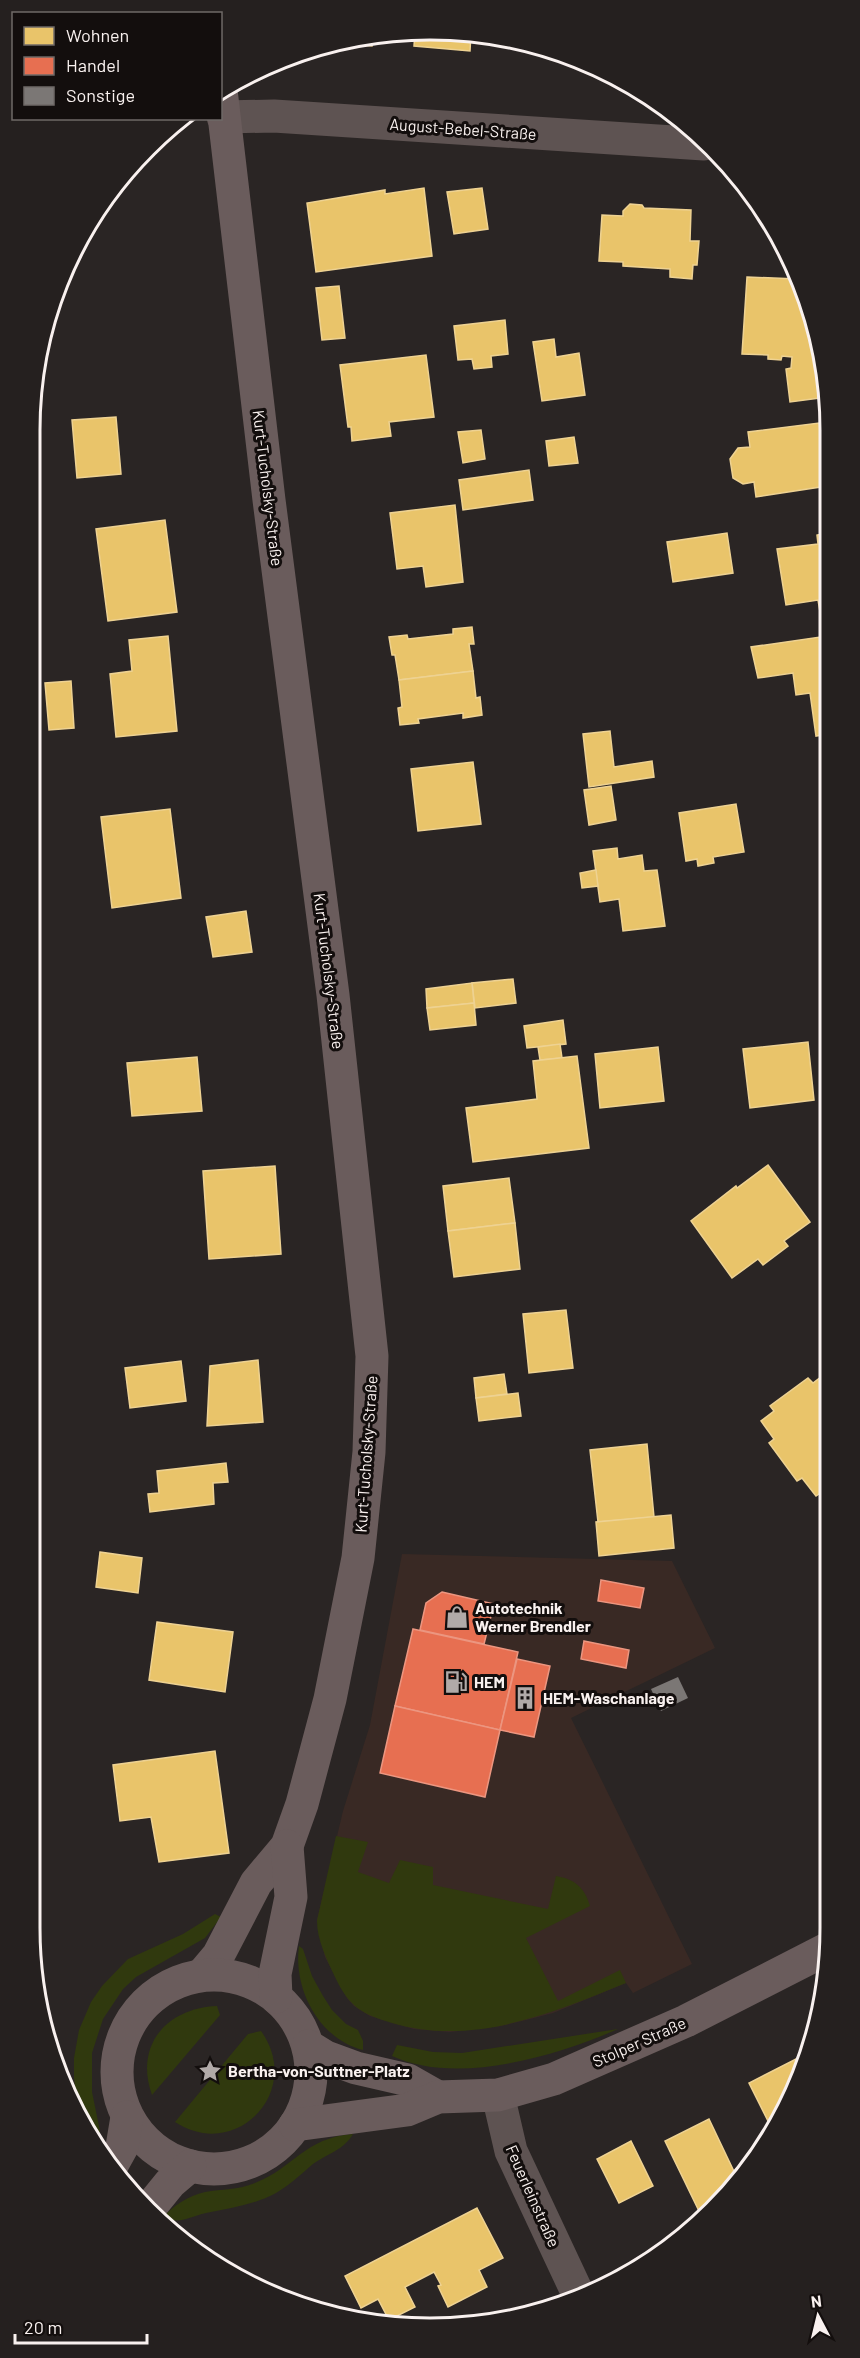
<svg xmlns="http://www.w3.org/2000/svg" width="860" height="2358" font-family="Barlow,sans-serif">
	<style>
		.built { fill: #392924 }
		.green { fill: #30390e }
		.homes { fill: #e9c46a; stroke: #eed292; stroke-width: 1.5 }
		.shops { fill: #e76f51; stroke: #ec9680; stroke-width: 1.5 }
		.building { fill: #7b7775 }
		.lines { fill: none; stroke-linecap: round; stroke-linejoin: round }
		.minor { stroke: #5e5352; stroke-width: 33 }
		.secondary { stroke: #6a5c5c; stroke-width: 33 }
		.labels { text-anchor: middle; stroke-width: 6; stroke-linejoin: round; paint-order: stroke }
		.street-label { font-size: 16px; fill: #f9f1ef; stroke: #130e0d }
		.poi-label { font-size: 16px; font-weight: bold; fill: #f9f1ef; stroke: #130e0d; text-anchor: start }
		.rim { fill: none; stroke: #f9f1ef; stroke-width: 3 }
	</style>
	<rect width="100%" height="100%" fill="#2a2524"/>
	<!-- built -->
	<polygon class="built" points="402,1554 672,1561 715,1648 571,1718 692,1964 633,1993 626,1983 553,2013 530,2019 501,2026 450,2032 414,2029 370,2016 354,2006 347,1998 325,1957 317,1920 343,1811 370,1725"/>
	<!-- green -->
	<g class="green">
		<path d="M336 1836 368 1842 358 1872 389 1883 400 1860 433 1867V1885L548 1909 556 1876C575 1879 585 1888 590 1906L526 1938 558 2001 620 1970 626 1983C552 2013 473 2047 392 2023 362 2014 349 2007 335 1977 327 1960 317 1940 317 1921 318 1915 320 1908 321 1903 326 1880 331 1858 336 1836Z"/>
		<polygon points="215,1914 221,1917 205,1938 136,1977 123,1989 103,2019 92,2053 92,2092 100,2131 98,2142 78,2109 74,2078 74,2058 79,2030 91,2002 102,1986 128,1959 183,1934"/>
		<path d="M299 1946 303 1949 312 1976 323 1996 332 2010 346 2024 358 2030 363 2041V2050C319 2039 293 1989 299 1946Z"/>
		<path d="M217 2006 220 2015 152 2095C134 2045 167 2008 217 2006Z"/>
		<path d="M618 2029C556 2056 457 2086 392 2056L397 2045 433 2052 462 2053Z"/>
		<path d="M261 2031C304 2091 236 2162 175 2122L248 2034Z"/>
		<path d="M353 2134C344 2150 327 2154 313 2164 301 2174 290 2185 276 2193 254 2205 230 2208 206 2213 185 2218 183 2224 162 2218 173 2206 188 2196 205 2192 222 2189 238 2190 255 2183 295 2167 304 2138 353 2134Z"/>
	</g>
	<!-- homes -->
	<g class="homes">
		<polygon points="456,31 471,33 470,51 414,46 415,32"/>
		<polygon points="374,34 372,46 339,43 339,42"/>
		<polygon points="424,188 432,256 316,272 307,203 385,190 385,194"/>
		<polygon points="482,188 488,229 454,234 447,192"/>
		<polygon points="630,204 642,205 644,208 691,210 690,241 699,241 697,265 693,265 692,279 670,277 670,269 623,266 623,262 599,261 602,215 623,216 623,211"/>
		<polygon points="747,277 797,279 827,377 827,397 790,402 786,369 791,368 792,357 782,356 781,360 768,359 768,355 742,354"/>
		<polygon points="339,286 345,338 322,340 316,288"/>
		<polygon points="505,320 508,354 491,356 492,367 474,369 472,359 458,360 454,326"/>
		<polygon points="554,339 556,357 579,353 585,395 542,401 533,342"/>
		<polygon points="426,355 434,417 389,422 391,436 352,441 351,427 348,427 340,365"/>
		<polygon points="116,417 121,474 77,478 72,420"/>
		<polygon points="827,422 827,486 756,497 754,482 743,484 733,478 730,459 738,448 750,447 748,432"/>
		<polygon points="481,430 485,459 463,463 458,432"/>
		<polygon points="574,437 578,463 549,466 546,441"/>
		<polygon points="529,470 533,500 463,510 459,480"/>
		<polygon points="455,505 463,582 426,587 423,566 397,569 390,513"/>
		<polygon points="165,520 177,612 108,621 96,529"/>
		<polygon points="727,533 733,573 673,582 667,542"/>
		<polygon points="827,533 827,611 820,612 818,600 786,605 777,549 818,544 817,535"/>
		<polygon points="472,627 474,644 469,644 473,671 399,680 395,655 392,655 389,637 407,635 408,639 453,634 453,629"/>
		<polygon points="168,636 177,731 116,737 110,674 132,671 129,640"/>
		<polygon points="827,636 827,734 816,736 810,693 796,695 793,673 758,678 751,647"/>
		<polygon points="473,671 476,698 480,697 482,715 463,718 463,713 418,719 419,723 400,725 398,708 402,707 399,680"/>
		<polygon points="71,681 74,728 49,730 45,683"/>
		<polygon points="610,731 614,767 652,761 654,777 589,787 583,734"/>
		<polygon points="473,762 481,824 418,831 411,769"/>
		<polygon points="611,786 616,820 589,825 584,790"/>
		<polygon points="736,804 744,852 713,857 714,863 698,866 697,859 686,861 679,813"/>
		<polygon points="170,809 181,898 112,908 101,817"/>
		<polygon points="617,848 618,859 642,855 644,871 657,870 665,926 623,931 619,899 600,902 593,851"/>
		<polygon points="596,870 598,886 582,888 580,873"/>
		<polygon points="246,911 252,952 213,957 206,917"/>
		<polygon points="513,979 516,1003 475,1008 472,983"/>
		<polygon points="472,983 474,1003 427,1008 426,989"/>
		<polygon points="474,1003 476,1025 430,1030 427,1008"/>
		<polygon points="563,1020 566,1044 527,1048 524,1026"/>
		<polygon points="808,1042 814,1100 750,1108 743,1049"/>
		<polygon points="560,1044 562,1058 540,1060 538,1047"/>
		<polygon points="658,1047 664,1101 600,1108 595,1054"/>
		<polygon points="577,1056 589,1148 473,1162 466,1108 537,1099 533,1061"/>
		<polygon points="197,1057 202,1111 132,1116 127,1063"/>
		<polygon points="768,1165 810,1222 784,1241 788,1246 763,1265 758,1259 732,1278 691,1221 736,1186 737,1188"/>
		<polygon points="275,1166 281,1254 209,1259 203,1171"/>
		<polygon points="509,1178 515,1223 448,1231 443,1186"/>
		<polygon points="515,1223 520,1269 454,1277 448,1231"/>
		<polygon points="566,1310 573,1368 529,1373 523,1314"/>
		<polygon points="258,1360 263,1422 207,1426 210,1366"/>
		<polygon points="181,1361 186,1401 130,1408 125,1368"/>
		<polygon points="826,1373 829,1377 829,1487 816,1496 802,1478 797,1481 769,1443 774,1439 761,1421 774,1411 770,1406 808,1378 813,1383"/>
		<polygon points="504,1374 507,1394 476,1398 474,1378"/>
		<polygon points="518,1393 521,1416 479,1421 476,1398"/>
		<polygon points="647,1444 654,1517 598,1522 590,1450"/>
		<polygon points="226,1463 228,1482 213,1483 214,1504 150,1512 148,1494 159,1493 157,1471"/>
		<polygon points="671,1515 674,1548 599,1556 596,1522"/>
		<polygon points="100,1552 142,1558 138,1593 96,1587"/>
		<polygon points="157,1622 233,1632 225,1692 149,1680"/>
		<polygon points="215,1751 229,1853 159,1862 151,1817 120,1821 113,1765"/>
		<polygon points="796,2059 800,2067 772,2129 749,2083"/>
		<polygon points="709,2119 738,2180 722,2200 699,2211 665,2141"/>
		<polygon points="631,2141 653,2186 619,2203 597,2159"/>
		<polygon points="477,2208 503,2258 479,2270 487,2287 448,2307 438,2286 441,2285 434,2272 405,2287 415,2307 389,2320 378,2299 361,2308 345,2276"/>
	</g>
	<!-- shops -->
	<g class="shops">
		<polygon points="601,1580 644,1588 640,1608 598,1601"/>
		<polygon points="442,1592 494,1604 484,1644 420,1630 426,1603"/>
		<polygon points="413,1629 518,1652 500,1730 395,1706"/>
		<polygon points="584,1641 629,1650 626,1668 581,1659"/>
		<polygon points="517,1659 550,1666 534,1737 500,1730"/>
		<polygon points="395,1706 500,1730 485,1797 380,1773"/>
	</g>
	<!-- building -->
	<polygon class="building" points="678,1677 688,1698 661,1711 651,1689"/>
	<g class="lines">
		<!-- minor -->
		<g class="minor">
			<polyline points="223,117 274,116 704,144"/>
			<polyline points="498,2095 511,2151 578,2294"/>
		</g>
		<!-- secondary -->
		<g class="secondary">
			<polyline points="202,1975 218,1956 256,1883 287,1846 302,1804 330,1699 358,1558 369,1452 372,1356 333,995 269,500 221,90"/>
			<circle cx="214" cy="2072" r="97"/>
			<polyline points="276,1997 275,1974 291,1897 287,1846"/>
			<polyline points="308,2046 326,2057 356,2068 408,2080 438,2097"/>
			<polyline points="295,2125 407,2110 438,2097 498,2095 554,2079 686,2021 827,1949"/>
			<polyline points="112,2165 122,2147 127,2117"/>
			<polyline points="148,2210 170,2183 190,2166"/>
		</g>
	</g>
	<!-- icons -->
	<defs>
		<g id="shop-bare" transform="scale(1.8)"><path d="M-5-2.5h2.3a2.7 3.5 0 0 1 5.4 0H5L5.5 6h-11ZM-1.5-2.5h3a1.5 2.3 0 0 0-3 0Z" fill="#b1aaa8" stroke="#130e0d" stroke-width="2.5" paint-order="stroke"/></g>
		<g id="fuel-bare" transform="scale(1.8)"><path d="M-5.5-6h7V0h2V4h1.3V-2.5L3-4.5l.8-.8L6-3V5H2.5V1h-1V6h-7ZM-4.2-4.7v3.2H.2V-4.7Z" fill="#b1aaa8" stroke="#130e0d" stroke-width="2.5" paint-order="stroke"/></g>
		<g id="building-bare" transform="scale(1.8)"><path d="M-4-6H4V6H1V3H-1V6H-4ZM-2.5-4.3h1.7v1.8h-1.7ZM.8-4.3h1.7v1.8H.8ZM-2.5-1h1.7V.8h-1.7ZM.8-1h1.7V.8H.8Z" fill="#b1aaa8" stroke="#130e0d" stroke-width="2.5" paint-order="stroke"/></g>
		<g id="sight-bare" transform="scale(1.8)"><path d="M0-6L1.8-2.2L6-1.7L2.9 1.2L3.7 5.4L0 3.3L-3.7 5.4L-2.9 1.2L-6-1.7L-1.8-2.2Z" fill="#b1aaa8" stroke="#130e0d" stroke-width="2.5" paint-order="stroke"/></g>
	</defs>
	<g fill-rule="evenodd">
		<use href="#shop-bare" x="457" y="1617"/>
		<use href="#fuel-bare" x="456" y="1682"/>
		<use href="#building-bare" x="525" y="1698"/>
		<use href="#sight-bare" x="210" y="2071"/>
	</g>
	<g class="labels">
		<!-- street labels -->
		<g class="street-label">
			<text transform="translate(463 129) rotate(4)" y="6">August-Bebel-Straße</text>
			<text transform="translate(268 488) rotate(83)" y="6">Kurt-Tucholsky-Straße</text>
			<text transform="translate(329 971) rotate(83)" y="6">Kurt-Tucholsky-Straße</text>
			<text transform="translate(366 1454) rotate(-86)" y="6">Kurt-Tucholsky-Straße</text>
			<text transform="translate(639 2042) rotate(-24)" y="6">Stolper Straße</text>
			<text transform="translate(533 2196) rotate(66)" y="6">Feuerleinstraße</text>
		</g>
		<!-- poi labels -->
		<g class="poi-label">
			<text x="475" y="1614">Autotechnik<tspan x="475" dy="18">Werner Brendler</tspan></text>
			<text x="474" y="1688">HEM</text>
			<text x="543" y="1704">HEM-Waschanlage</text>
			<text x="228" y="2077">Bertha-von-Suttner-Platz</text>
		</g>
	</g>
	<!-- crop -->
	<path d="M0 0H860V2358H0ZM430 40H430A390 390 0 0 1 820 430V1928A390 390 0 0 1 430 2318H430A390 390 0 0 1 40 1928V430A390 390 0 0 1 430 40Z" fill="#25201f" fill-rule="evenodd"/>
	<path class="rim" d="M430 40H430A390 390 0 0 1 820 430V1928A390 390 0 0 1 430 2318H430A390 390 0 0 1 40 1928V430A390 390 0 0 1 430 40Z"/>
	<!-- legend -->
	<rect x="12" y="12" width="210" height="108" fill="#130e0d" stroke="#6f6967" stroke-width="1.5"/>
	<rect x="24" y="27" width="30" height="18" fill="#e9c46a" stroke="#6f6967" stroke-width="1.5"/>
	<text x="66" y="42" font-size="18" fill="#f9f1ef">Wohnen</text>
	<rect x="24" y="57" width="30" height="18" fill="#e76f51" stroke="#6f6967" stroke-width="1.5"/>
	<text x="66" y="72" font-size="18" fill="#f9f1ef">Handel</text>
	<rect x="24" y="87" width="30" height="18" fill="#7b7775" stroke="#6f6967" stroke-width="1.5"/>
	<text x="66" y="102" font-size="18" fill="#f9f1ef">Sonstige</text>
	<!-- north arrow -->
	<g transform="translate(818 2316) rotate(353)" stroke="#130e0d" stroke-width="4.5" paint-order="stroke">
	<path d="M0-4.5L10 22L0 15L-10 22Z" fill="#f9f1ef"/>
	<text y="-9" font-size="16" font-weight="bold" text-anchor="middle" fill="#f9f1ef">N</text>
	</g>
	<!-- scale -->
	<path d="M15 2334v9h132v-9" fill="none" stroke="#f9f1ef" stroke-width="3"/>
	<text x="24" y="2334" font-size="18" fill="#f9f1ef" stroke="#130e0d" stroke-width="4.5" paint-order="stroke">20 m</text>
</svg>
